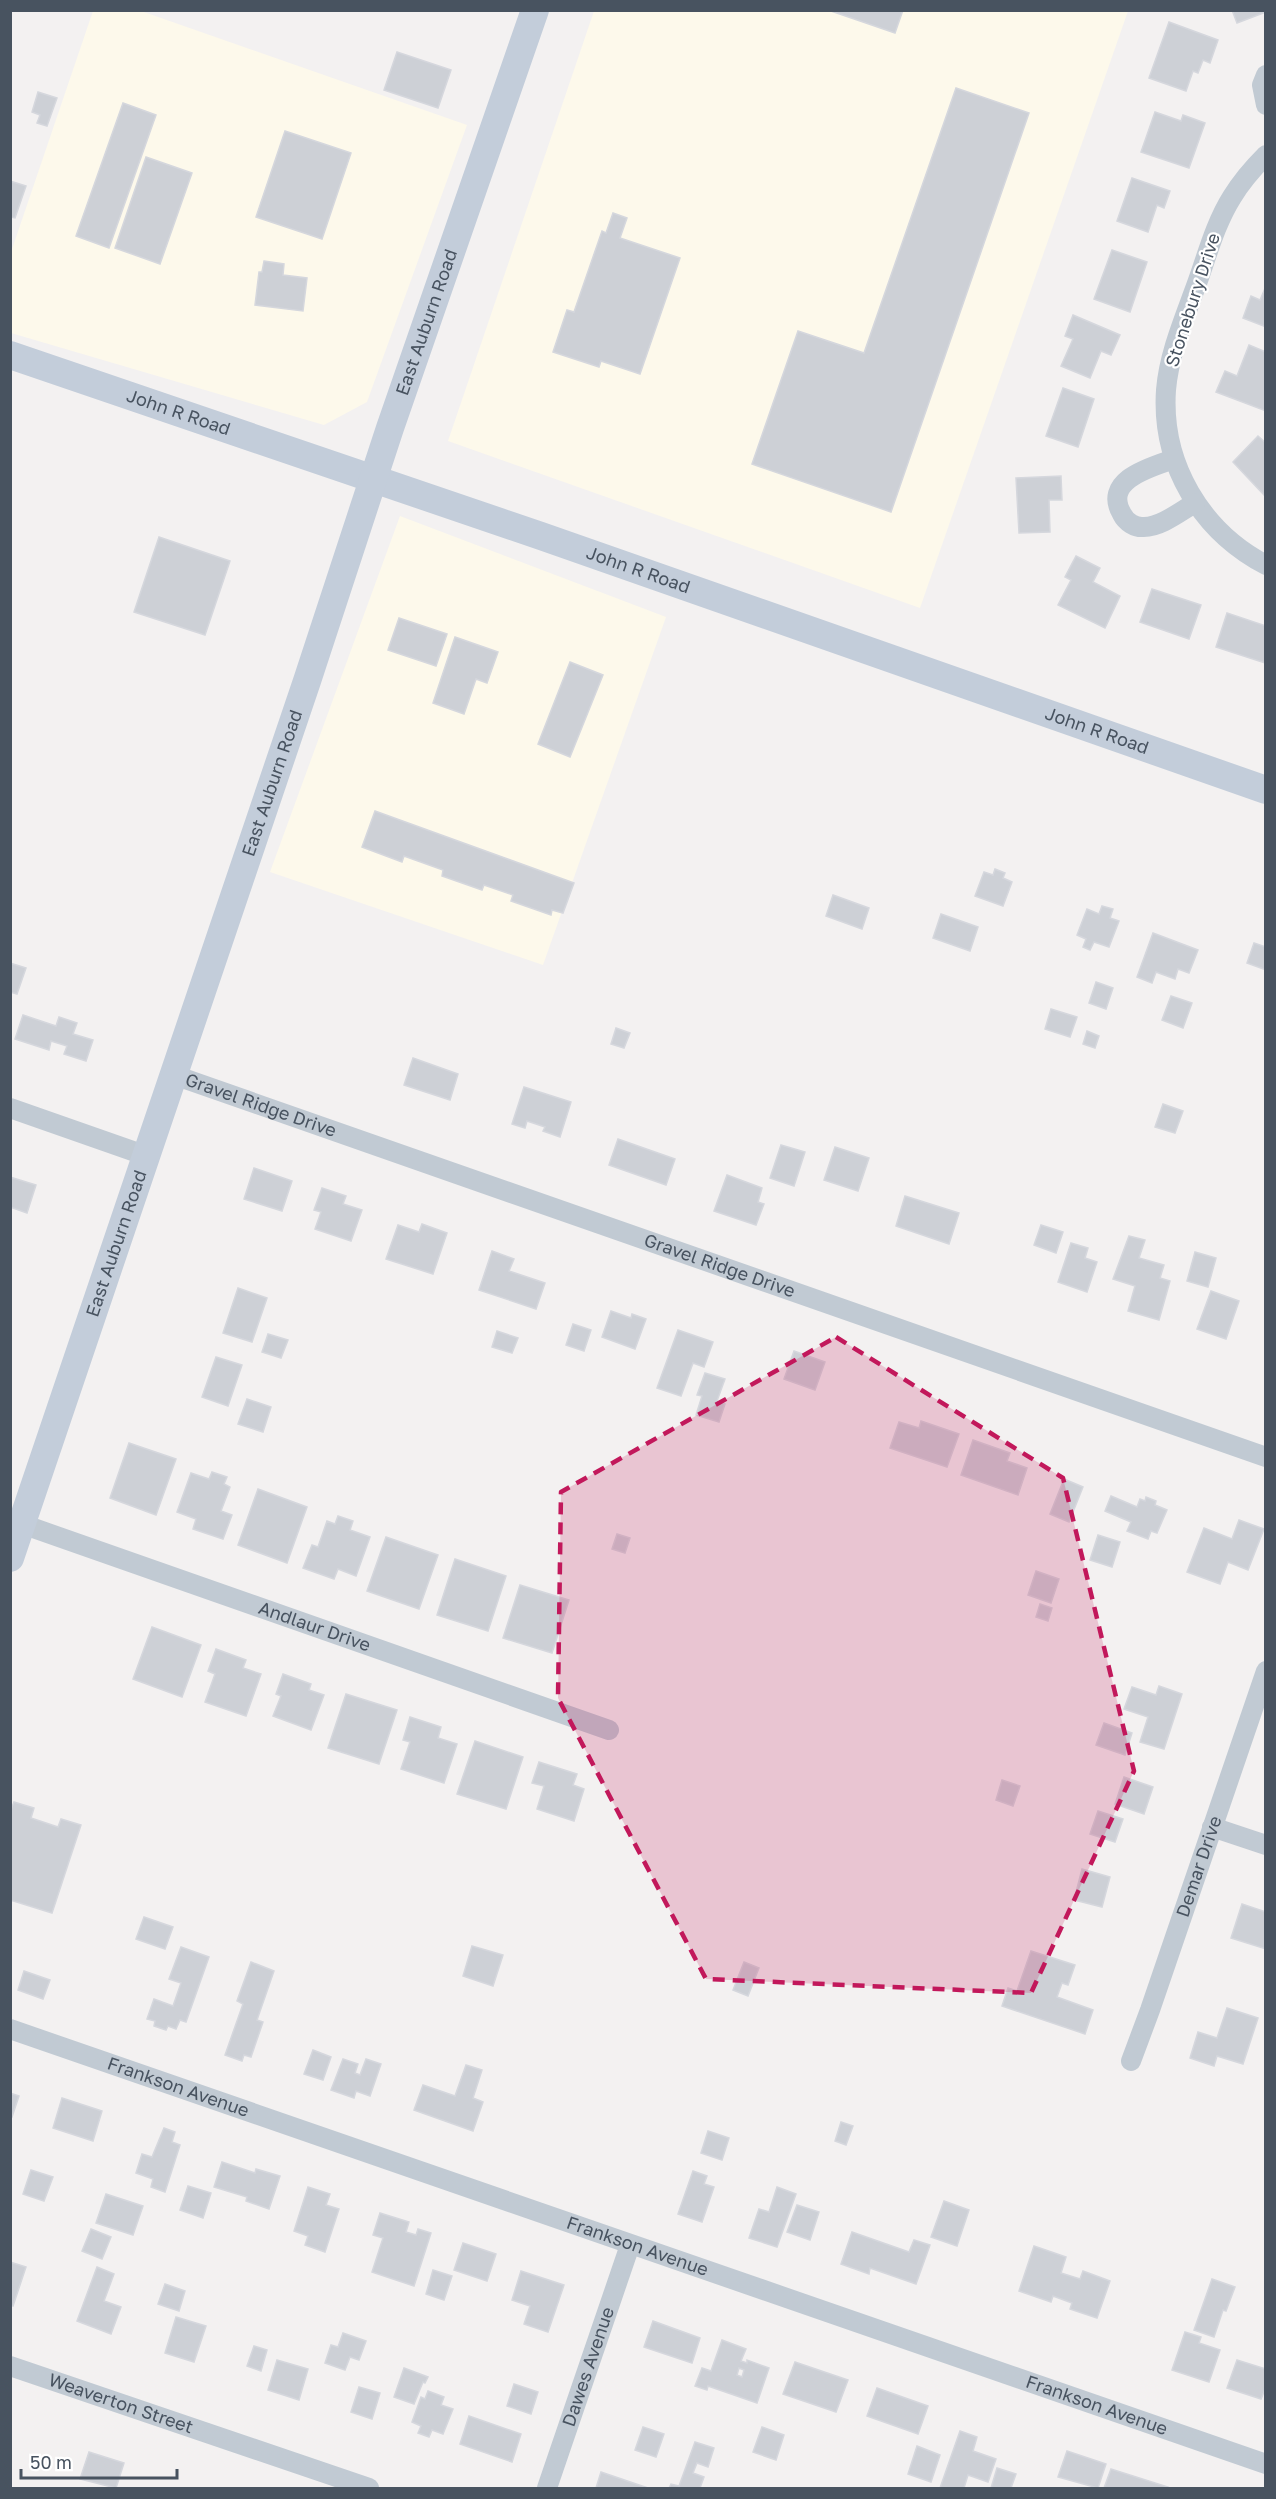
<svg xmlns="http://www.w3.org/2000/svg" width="1276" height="2499" font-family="'Golos Text',sans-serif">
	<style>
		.commercial { fill: #fdf9eb }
		.building { fill: #cdd0d6; stroke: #d5d7dd; stroke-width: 1.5; fill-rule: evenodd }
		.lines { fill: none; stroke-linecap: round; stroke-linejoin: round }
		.minor { stroke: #c1cad3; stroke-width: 20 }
		.secondary { stroke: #c3cdda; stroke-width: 28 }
		.marked { fill: #c2185b; fill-opacity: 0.2; stroke: #c2185b; stroke-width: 4.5; stroke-dasharray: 12 8; stroke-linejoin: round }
		.labels { text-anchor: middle; stroke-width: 4.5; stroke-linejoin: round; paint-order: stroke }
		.street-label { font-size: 18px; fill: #485360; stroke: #fff }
	</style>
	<rect width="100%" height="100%" fill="#f3f1f1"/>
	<!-- commercial -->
	<g class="commercial">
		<polygon points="93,11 141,11 467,125 367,402 324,425 11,333 11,252"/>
		<polygon points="594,11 1128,11 920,608 448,441"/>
		<polygon points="400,516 666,617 543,965 270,872"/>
	</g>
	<!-- building -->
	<g class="building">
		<polygon points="828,10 903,10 895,33"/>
		<polygon points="1232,10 1266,10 1266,12 1237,23"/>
		<polygon points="1169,22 1218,40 1210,63 1203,60 1198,73 1193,71 1186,91 1149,78"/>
		<polygon points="397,52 451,70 438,108 384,90"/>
		<polygon points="956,88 1029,113 891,512 752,464 798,331 864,353"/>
		<polygon points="38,92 57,98 47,126 37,123 40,115 32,112"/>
		<polygon points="123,103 156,115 109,248 76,236"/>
		<polygon points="1155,112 1181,121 1183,115 1205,123 1189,168 1141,152"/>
		<polygon points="285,131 351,153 322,239 256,217"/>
		<polygon points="146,157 192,173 160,264 115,248"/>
		<polygon points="1132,178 1170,191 1164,208 1157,205 1148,232 1117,221"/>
		<polygon points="10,181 26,186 15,218 10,217"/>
		<polygon points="613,213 627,218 620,238 680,258 640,374 601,361 599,367 553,352 567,310 574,312 602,231 606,233"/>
		<polygon points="1112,250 1147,262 1130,312 1094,299"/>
		<polygon points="264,261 284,264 283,275 307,278 303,311 255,305 259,272 262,272"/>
		<polygon points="1266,286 1266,327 1243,318 1251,296 1260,300"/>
		<polygon points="1073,315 1120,335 1111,355 1101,351 1090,378 1061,366 1073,339 1065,336"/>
		<polygon points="1249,345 1266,352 1266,411 1216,392 1225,371 1237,376"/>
		<polygon points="1063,388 1094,399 1078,447 1046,436"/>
		<polygon points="1258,436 1266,443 1266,497 1233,462"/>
		<polygon points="1061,476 1062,500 1049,500 1050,532 1019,533 1016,478"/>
		<polygon points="159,537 230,561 205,635 134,612"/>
		<polygon points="1076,556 1100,568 1093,582 1120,596 1105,628 1058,605 1071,580 1065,577"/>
		<polygon points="1152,589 1201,605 1189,639 1140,622"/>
		<polygon points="1227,613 1266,626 1265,663 1216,647"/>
		<polygon points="399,618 447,634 436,666 388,650"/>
		<polygon points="455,637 498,652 487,683 476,679 464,714 433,703"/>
		<polygon points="570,662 603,675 570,757 538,744"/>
		<polygon points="375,811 574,883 563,913 552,910 551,915 511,901 513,895 484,885 482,890 442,876 443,870 404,856 402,862 362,847"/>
		<polygon points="995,869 1005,873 1003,878 1012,882 1003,906 975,896 984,872 993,875"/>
		<polygon points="833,895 869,908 862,929 826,916"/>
		<polygon points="1102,906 1113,909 1110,918 1119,921 1109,947 1094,942 1090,950 1083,947 1086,939 1077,935 1087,909 1099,914"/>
		<polygon points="941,914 978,927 970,951 933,938"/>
		<polygon points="1153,933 1198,950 1189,973 1178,969 1175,979 1156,972 1152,983 1137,977"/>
		<polygon points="1254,943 1266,947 1266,970 1247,963"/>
		<polygon points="10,963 26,968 17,994 10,992"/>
		<polygon points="1096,982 1113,988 1106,1009 1089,1003"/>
		<polygon points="1171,996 1192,1003 1183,1028 1162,1020"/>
		<polygon points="1051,1009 1077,1017 1070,1037 1045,1029"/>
		<polygon points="23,1015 56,1026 59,1017 77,1023 73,1034 93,1040 86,1061 64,1054 67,1046 51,1041 49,1050 15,1039"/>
		<polygon points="616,1028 630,1033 624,1048 611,1044"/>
		<polygon points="1087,1031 1099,1036 1095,1048 1083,1044"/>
		<polygon points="413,1058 458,1074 450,1100 404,1085"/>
		<polygon points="524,1087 571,1102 560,1137 543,1131 545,1127 527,1121 525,1128 512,1124"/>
		<polygon points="1163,1104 1183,1111 1175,1133 1155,1127"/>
		<polygon points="618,1139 675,1159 666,1185 609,1165"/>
		<polygon points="781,1145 805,1152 794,1186 770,1178"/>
		<polygon points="835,1147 869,1158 858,1191 824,1180"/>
		<polygon points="254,1168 292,1181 282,1211 244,1199"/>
		<polygon points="727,1175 762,1188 758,1202 764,1204 756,1225 714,1211"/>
		<polygon points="10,1177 36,1185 27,1213 10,1207"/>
		<polygon points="322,1188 346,1196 343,1204 362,1210 351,1241 315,1229 321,1212 314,1210"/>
		<polygon points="905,1196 959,1213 949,1244 896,1226"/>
		<polygon points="422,1224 447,1233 433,1274 386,1259 398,1225 419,1232"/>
		<polygon points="1041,1225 1063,1232 1056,1253 1034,1245"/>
		<polygon points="1129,1236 1145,1240 1139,1258 1164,1265 1160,1278 1170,1281 1159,1320 1128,1311 1135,1286 1113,1279"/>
		<polygon points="1071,1243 1088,1248 1085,1258 1097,1262 1087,1292 1058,1282"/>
		<polygon points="492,1251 514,1259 509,1271 545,1283 536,1309 479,1290"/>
		<polygon points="1195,1252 1216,1258 1208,1287 1187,1281"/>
		<polygon points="238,1288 267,1298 252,1342 223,1333"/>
		<polygon points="1211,1291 1239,1301 1226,1339 1197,1329"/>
		<polygon points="611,1311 631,1318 632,1314 646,1319 635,1349 602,1337"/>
		<polygon points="573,1324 591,1330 584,1351 566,1345"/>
		<polygon points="678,1330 713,1342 704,1367 693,1363 681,1396 657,1388"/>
		<polygon points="497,1331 518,1338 512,1353 492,1347"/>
		<polygon points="268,1334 288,1340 281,1358 262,1352"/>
		<polygon points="794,1351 825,1362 815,1390 784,1379"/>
		<polygon points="216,1357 242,1365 228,1406 202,1397"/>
		<polygon points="705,1373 725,1379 717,1401 725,1404 719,1422 696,1415 702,1396 697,1395"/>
		<polygon points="247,1399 271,1407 263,1432 238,1424"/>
		<polygon points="921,1421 959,1434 947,1467 890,1448 899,1422 919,1428"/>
		<polygon points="973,1440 1010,1453 1007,1461 1027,1468 1018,1495 961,1475"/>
		<polygon points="129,1443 176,1459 156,1515 110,1498"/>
		<polygon points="212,1472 227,1477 224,1484 230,1487 221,1511 232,1515 223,1539 193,1529 196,1519 177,1512 191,1473 209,1479"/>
		<polygon points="1064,1479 1083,1487 1069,1522 1050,1514"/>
		<polygon points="258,1489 307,1507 287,1563 238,1545"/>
		<polygon points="1111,1496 1137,1507 1140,1499 1145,1501 1146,1497 1156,1501 1155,1505 1167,1510 1157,1533 1151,1531 1148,1539 1127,1531 1131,1522 1105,1511"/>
		<polygon points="338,1516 353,1521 350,1530 370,1537 356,1576 338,1569 334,1579 303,1568 312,1545 318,1547 327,1521 335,1524"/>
		<polygon points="1239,1520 1264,1529 1248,1570 1228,1562 1220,1584 1187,1572 1204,1528 1232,1539"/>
		<polygon points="617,1534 630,1538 625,1553 612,1549"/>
		<polygon points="1098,1535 1120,1542 1112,1567 1090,1560"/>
		<polygon points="386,1537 438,1555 419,1609 367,1591"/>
		<polygon points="455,1559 506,1576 488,1631 437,1615"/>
		<polygon points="1036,1571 1059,1579 1051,1603 1028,1595"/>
		<polygon points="520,1585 569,1600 552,1653 503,1638"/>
		<polygon points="1040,1604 1052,1608 1048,1621 1036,1617"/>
		<polygon points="152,1627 201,1645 182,1697 133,1679"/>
		<polygon points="216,1649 246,1660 243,1668 261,1674 246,1716 205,1702 215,1674 208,1671"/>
		<polygon points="283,1674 311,1684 309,1690 324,1695 311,1730 273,1716 281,1696 276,1694"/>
		<polygon points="1159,1686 1182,1694 1164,1749 1140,1742 1148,1717 1124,1709 1132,1687 1156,1695"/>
		<polygon points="346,1694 397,1710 379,1764 328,1748"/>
		<polygon points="410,1717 441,1727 438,1738 457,1744 444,1783 401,1769 410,1742 403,1740"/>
		<polygon points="1104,1723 1132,1733 1125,1755 1096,1745"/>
		<polygon points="475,1741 523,1757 506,1809 457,1794"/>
		<polygon points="539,1762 577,1774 573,1785 584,1789 574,1821 537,1809 544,1786 532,1783"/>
		<polygon points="1124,1777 1153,1787 1144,1814 1115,1804"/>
		<polygon points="1002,1780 1020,1786 1013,1806 996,1800"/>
		<polygon points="14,1802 34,1808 31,1818 58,1827 61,1819 81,1825 52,1913 10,1900 10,1812"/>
		<polygon points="1098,1811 1123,1819 1115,1842 1090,1834"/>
		<polygon points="1082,1869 1110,1877 1102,1907 1074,1900"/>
		<polygon points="1242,1904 1266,1912 1266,1949 1231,1938"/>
		<polygon points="144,1917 173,1927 165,1949 136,1939"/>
		<polygon points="472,1946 503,1955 493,1986 463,1976"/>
		<polygon points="181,1947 209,1957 186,2022 180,2020 176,2029 168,2026 166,2030 154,2026 155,2021 147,2019 154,1999 173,2006 181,1983 169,1979"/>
		<polygon points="1031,1951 1075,1965 1068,1985 1062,1983 1057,1997 1093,2010 1085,2034 1002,2006 1008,1988 1017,1991"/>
		<polygon points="251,1962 274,1971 257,2020 263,2022 251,2057 244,2055 242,2061 225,2055 243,2004 237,2001"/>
		<polygon points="744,1962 759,1968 748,1996 733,1990"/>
		<polygon points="24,1971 50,1980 43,1999 18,1990"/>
		<polygon points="1227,2008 1258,2018 1243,2064 1217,2056 1214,2066 1190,2058 1198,2032 1217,2038"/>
		<polygon points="313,2050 331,2057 323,2080 304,2074"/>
		<polygon points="343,2059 358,2064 355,2073 360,2075 366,2059 381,2064 370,2096 356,2091 354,2098 331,2090"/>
		<polygon points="466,2065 482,2070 473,2098 483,2102 473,2131 414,2110 423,2085 455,2096"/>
		<polygon points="10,2093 19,2096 12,2117 10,2116"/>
		<polygon points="62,2098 102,2111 93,2141 53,2128"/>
		<polygon points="841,2122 853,2126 846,2145 835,2141"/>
		<polygon points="164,2128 175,2132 172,2142 180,2145 165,2192 151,2187 153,2179 136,2173 142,2154 152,2157"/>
		<polygon points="708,2131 729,2138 722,2160 701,2153"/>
		<polygon points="222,2162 255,2173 256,2169 280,2176 269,2209 246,2201 247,2197 214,2187"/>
		<polygon points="31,2170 53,2177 44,2201 23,2194"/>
		<polygon points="693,2171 707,2176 704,2184 714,2187 702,2222 678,2214"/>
		<polygon points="188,2186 211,2193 203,2218 180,2210"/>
		<polygon points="308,2187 330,2194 326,2205 339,2209 325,2252 305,2245 308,2236 294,2231"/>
		<polygon points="777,2187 796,2194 777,2247 749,2238 759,2209 769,2212"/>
		<polygon points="106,2194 143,2206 133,2235 96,2223"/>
		<polygon points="944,2201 969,2210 957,2246 931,2237"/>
		<polygon points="797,2205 819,2212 810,2240 787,2232"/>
		<polygon points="380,2213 409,2222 406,2232 416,2235 418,2229 431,2233 414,2286 372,2272 383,2238 373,2235"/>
		<polygon points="91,2229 111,2237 102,2259 82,2251"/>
		<polygon points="852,2232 909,2252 914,2240 930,2245 916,2284 870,2268 869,2274 841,2264"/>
		<polygon points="463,2243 496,2254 487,2281 454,2270"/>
		<polygon points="1034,2246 1066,2257 1061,2273 1080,2279 1083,2271 1110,2281 1097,2318 1070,2309 1072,2303 1053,2296 1051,2302 1019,2291"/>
		<polygon points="10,2262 26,2267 13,2306 10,2305"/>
		<polygon points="97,2267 114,2274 104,2301 121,2307 111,2334 77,2321"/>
		<polygon points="433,2270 452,2276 444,2300 426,2294"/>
		<polygon points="521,2271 564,2285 548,2332 524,2324 530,2306 512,2300"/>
		<polygon points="1212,2279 1235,2287 1226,2311 1223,2310 1214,2337 1194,2330"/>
		<polygon points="165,2284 185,2291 179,2311 158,2304"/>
		<polygon points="176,2317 206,2326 194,2362 165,2353"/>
		<polygon points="653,2321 700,2338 692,2363 644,2347"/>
		<polygon points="1185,2332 1201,2337 1199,2343 1220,2350 1209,2382 1172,2370"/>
		<polygon points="343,2333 366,2341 359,2360 350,2357 345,2370 325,2363 331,2345 338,2347"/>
		<path d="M722 2340 746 2349 741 2361 747 2363V2360L769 2368 757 2403 708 2386 707 2390 695 2386 702 2368 711 2371ZM739 2368 744 2370 742 2377 737 2375Z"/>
		<polygon points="254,2346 267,2350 261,2371 247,2366"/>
		<polygon points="277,2360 308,2369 299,2400 268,2390"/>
		<polygon points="1237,2360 1266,2369 1266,2387 1261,2399 1227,2388"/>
		<polygon points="795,2362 848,2380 836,2412 783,2394"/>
		<polygon points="404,2368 428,2377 425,2383 423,2382 414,2404 394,2397"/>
		<polygon points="514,2384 538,2392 531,2414 507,2406"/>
		<polygon points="359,2387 380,2393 372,2419 351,2412"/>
		<polygon points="877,2388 928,2406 918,2434 867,2416"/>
		<polygon points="428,2391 444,2397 441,2405 453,2409 443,2434 432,2430 429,2437 418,2433 421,2426 412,2422 421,2397 425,2399"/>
		<polygon points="469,2416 521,2434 512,2462 460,2444"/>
		<polygon points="643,2427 664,2434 656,2457 635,2450"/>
		<polygon points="762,2427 784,2435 776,2460 753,2452"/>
		<polygon points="960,2431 977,2437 973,2451 996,2459 988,2482 968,2475 964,2488 940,2488"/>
		<polygon points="695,2442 714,2448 708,2467 697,2463 693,2473 704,2477 700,2488 669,2488 671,2484 679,2486"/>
		<polygon points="917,2446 940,2455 931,2482 908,2474"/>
		<polygon points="1067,2451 1106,2464 1098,2488 1058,2477"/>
		<polygon points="89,2452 124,2463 116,2488 80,2479"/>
		<polygon points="997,2468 1016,2474 1011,2488 991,2488"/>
		<polygon points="1111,2469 1168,2487 1167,2488 1104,2488"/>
		<polygon points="601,2472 648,2488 596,2488"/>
	</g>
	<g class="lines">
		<!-- minor -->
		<g class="minor">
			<polyline points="1266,75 1262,85 1266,105"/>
			<path d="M1266 155C1253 168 1241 182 1232 197 1215 224 1207 256 1196 286 1184 319 1169 354 1166 390 1161 464 1201 531 1266 565"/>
			<path d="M1174 459C1151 467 1102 480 1122 514 1126 522 1135 528 1144 527 1161 527 1181 511 1195 503"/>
			<path id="s1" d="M174 1075 1266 1457"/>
			<polyline points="10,1108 147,1156"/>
			<path id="s2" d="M22 1524 609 1730"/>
			<polyline points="1212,1827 1266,1845"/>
			<path id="s3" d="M10 2029 1266 2464"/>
			<path id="s4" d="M1131 2061 1150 2010 1266 1671"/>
			<path id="s5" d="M10 2366 369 2488"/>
			<path id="s6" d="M547 2488 630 2245"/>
		</g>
		<!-- secondary -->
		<g class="secondary">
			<path id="s7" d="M10 355 541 536 1266 790"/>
			<path id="s8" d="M10 1558 307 681 390 428 535 10"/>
		</g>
	</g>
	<!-- marked area -->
	<path class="marked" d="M836 1337 1063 1478 1134 1771 1031 1993 706 1979 558 1698 561 1492Z"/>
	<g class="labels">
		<!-- street labels -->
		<g class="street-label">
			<text transform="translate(1193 300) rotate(-72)" y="6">Stonebury Drive</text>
			<text dy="6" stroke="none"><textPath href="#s8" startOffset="1304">East Auburn Road</textPath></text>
			<text dy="6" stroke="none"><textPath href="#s7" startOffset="178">John R Road</textPath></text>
			<text dy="6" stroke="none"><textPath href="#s7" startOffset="664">John R Road</textPath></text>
			<text dy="6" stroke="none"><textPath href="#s7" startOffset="1150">John R Road</textPath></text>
			<text dy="6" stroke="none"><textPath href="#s8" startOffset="818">East Auburn Road</textPath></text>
			<text dy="6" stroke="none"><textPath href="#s1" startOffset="92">Gravel Ridge Drive</textPath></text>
			<text dy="6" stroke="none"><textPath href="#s8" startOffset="332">East Auburn Road</textPath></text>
			<text dy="6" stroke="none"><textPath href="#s1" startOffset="578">Gravel Ridge Drive</textPath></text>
			<text dy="6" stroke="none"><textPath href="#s2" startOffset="310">Andlaur Drive</textPath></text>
			<text dy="6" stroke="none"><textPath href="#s4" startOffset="206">Demar Drive</textPath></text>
			<text dy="6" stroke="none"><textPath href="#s3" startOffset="178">Frankson Avenue</textPath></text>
			<text dy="6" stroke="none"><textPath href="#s3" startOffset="664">Frankson Avenue</textPath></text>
			<text dy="6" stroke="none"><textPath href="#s6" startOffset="128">Dawes Avenue</textPath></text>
			<text dy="6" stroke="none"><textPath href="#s5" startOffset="117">Weaverton Street</textPath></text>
			<text dy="6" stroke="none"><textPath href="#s3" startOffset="1150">Frankson Avenue</textPath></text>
		</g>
	</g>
	<!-- border -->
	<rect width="1276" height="2499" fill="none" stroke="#485360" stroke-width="24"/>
	<!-- scale -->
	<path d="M21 2469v9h156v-9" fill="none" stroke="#485360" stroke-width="3"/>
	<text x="30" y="2469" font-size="18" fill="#485360" stroke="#ffffff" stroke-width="4.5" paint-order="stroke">50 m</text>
</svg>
